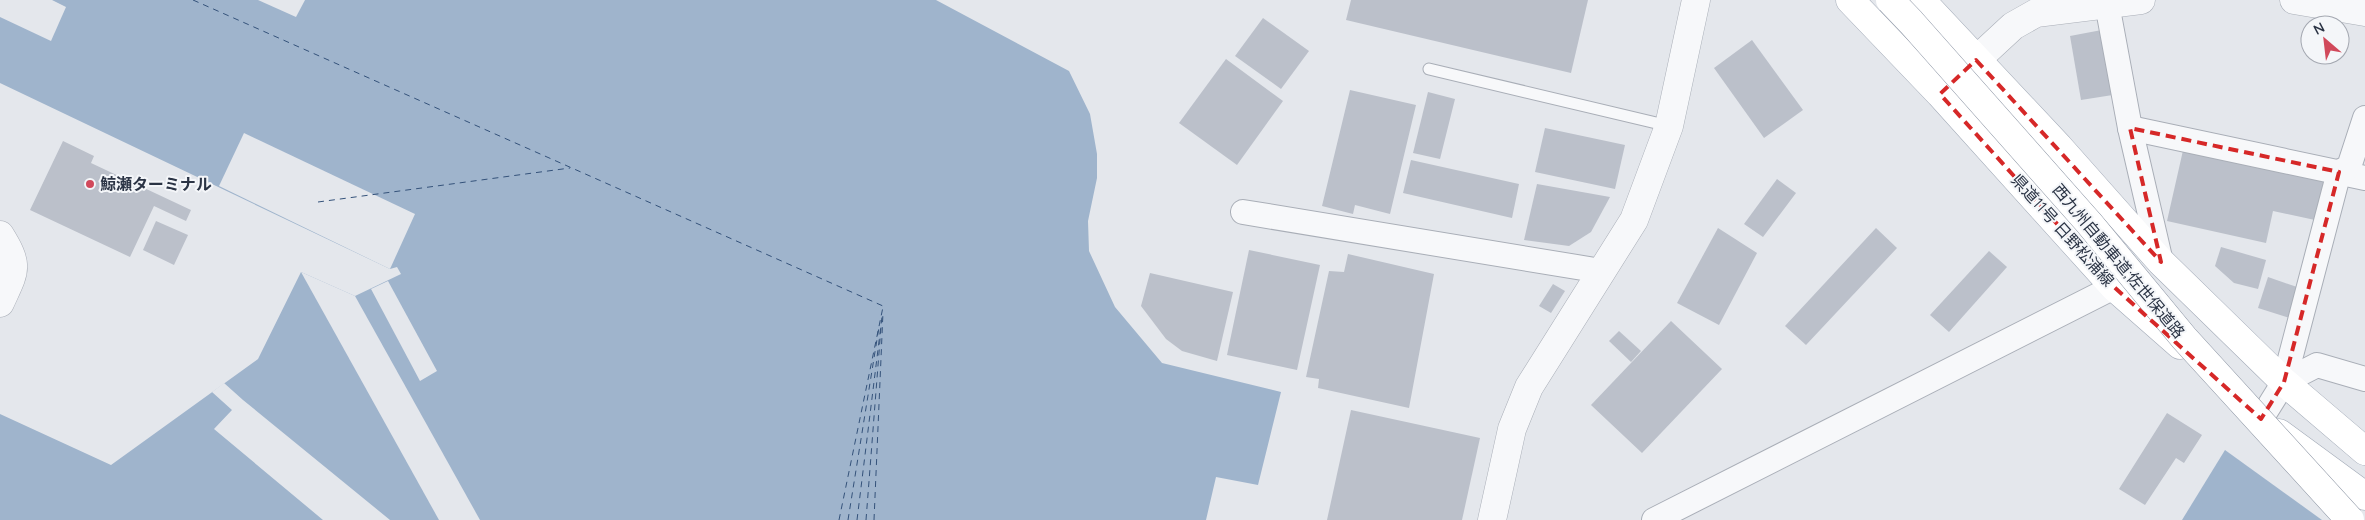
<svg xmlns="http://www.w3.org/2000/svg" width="2365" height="520" font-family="Quicksand,'Noto Sans JP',sans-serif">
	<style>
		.water { fill: #9fb4cc }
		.pier { fill: #e4e7ec }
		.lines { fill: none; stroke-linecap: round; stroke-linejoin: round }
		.ferry { stroke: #34527a; stroke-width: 1; stroke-dasharray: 6 5; stroke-linecap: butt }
		.building { fill: #bbc0ca }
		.service-casing { stroke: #a9aeb7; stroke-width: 13 }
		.minor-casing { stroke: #a9aeb7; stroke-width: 26 }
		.tertiary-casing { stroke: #a9aeb7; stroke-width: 29 }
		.primary-casing { stroke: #a3abb8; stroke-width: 29 }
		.service { stroke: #f7f8fa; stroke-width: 11 }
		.minor { stroke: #f7f8fa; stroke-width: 24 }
		.tertiary { stroke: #f7f8fa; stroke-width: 28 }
		.primary { stroke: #fff; stroke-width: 28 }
		.motorway-bridge-casing { stroke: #8b94a3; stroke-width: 29; stroke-linecap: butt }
		.motorway-bridge { stroke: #fff; stroke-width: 28 }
		.marked { fill: none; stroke: #d62828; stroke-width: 4; stroke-dasharray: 10 6; stroke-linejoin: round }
		.poi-dot { fill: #d1495b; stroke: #f4f6f9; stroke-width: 2 }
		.labels { text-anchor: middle; stroke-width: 4; stroke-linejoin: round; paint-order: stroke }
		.poi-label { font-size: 16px; font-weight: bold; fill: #2b3445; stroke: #f4f6f9; text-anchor: start }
		.street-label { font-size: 16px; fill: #2b3445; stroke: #f4f6f9 }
	</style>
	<rect width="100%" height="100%" fill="#e4e7ec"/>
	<!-- water -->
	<g class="water">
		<polygon points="0,0 936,0 1069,71 1090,114 1097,154 1097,178 1088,221 1089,251 1115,307 1162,363 1281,392 1258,485 1216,477 1206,520 0,520 0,414 111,465 258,359 301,272 355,296 401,274 397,267 390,269 0,83"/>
		<polygon points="2225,450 2322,520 2182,520"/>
	</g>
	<!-- pier -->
	<g class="pier">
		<polygon points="0,0 52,0 66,7 51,41 0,17"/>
		<polygon points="258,0 305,0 296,17"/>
		<polygon points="244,133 415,214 390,269 219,186"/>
		<polygon points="301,272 355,296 480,520 439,520"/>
		<polygon points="388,281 437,371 420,381 371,289"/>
		<polygon points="224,383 243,400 390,520 323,520 214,429 232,410 212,392"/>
	</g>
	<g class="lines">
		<!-- ferry -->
		<g class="ferry">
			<polyline points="193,0 883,306"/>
			<polyline points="318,202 570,168"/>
			<polyline points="839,520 883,307"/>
			<polyline points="848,520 879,327"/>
			<polyline points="857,520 882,317"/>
			<polyline points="866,520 881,327"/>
			<polyline points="874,520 883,312"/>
		</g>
	</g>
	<!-- building -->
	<g class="building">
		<polygon points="1351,0 1588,0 1571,73 1346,20"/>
		<polygon points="1263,18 1309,51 1281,89 1235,56"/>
		<polygon points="2107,29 2119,94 2081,100 2070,36"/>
		<polygon points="1752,40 1803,110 1764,138 1714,68"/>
		<polygon points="1226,59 1283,101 1237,165 1179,123"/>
		<polygon points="1350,90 1416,105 1390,214 1355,205 1353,214 1322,206"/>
		<polygon points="1428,92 1455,99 1440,159 1413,153"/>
		<polygon points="1545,128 1625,145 1615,189 1535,172"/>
		<polygon points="63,141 94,156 91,163 191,210 186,221 154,206 130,257 30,210"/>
		<polygon points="2184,146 2325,177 2315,220 2273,211 2266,243 2167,221"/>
		<polygon points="1411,160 1519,184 1512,218 1403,193"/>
		<polygon points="1777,179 1796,193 1763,237 1744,224"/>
		<polygon points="1537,184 1610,197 1591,232 1569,246 1524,240"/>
		<polygon points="156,221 188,235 174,265 143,250"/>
		<polygon points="1718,228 1757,253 1719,325 1677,303"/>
		<polygon points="1876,228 1897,248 1806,345 1785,326"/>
		<polygon points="2221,247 2266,260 2258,289 2234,283 2215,266"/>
		<polygon points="1249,250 1320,265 1297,370 1227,355"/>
		<polygon points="1989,251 2007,267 1949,332 1930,315"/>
		<polygon points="1348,254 1434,274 1409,408 1318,388 1319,379 1306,377 1329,271 1344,272"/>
		<polygon points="1150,273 1233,292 1217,361 1182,351 1166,339 1141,306"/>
		<polygon points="2268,277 2300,288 2290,318 2258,308"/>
		<polygon points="1553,284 1565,291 1551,313 1539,306"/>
		<polygon points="1671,321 1722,369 1642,453 1591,405"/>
		<polygon points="1619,331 1641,351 1631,362 1609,341"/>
		<polygon points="1351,410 1480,438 1462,520 1327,520"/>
		<polygon points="2167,413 2202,435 2184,463 2176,458 2145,505 2119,489"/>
	</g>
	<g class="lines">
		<!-- service casing -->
		<g class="service-casing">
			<polyline id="service" points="1429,69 1669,126"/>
		</g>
		<!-- minor casing -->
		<g class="minor-casing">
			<g id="minor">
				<polyline points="2107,4 2130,128 2161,262"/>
				<polyline points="2130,128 2365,178"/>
				<polyline points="1243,212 1601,271"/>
				<polyline points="2284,382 2339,172 2349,167 2365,118"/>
				<polyline points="2261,419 2284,382 2317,365 2365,379"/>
				<polyline points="1654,520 2114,287"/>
			</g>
		</g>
		<!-- tertiary casing -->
		<g class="tertiary-casing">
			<g id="tertiary">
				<polyline points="2294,0 2365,12"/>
				<polyline points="1959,76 2013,26 2036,13 2141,0"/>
				<path d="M0 235C20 267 15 270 0 303"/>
				<polyline points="1492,520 1512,429 1529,387 1634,220 1669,126 1696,0"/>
			</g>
		</g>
		<!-- primary casing -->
		<g class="primary-casing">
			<g id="primary">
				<polyline points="1850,0 1940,94 2114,287 2180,345"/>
				<polyline points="1921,0 2059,147 2161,262 2284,382 2365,451"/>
				<polyline points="2279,433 2365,496"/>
			</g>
		</g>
		<!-- service -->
		<use href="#service" class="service"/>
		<!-- minor -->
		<use href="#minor" class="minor"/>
		<!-- tertiary -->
		<use href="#tertiary" class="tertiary"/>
		<!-- primary -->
		<use href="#primary" class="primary"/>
		<!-- motorway-bridge casing -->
		<g class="motorway-bridge-casing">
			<polyline id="motorway-bridge" points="1890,0 1911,22 2089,223 2184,338 2350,520"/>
		</g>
		<!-- motorway-bridge -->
		<use href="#motorway-bridge" class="motorway-bridge"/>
	</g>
	<!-- marked area -->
	<path class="marked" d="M1976 60 2161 262 2130 128 2339 172 2284 382 2261 419 2114 287 1940 94Z"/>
	<!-- markers -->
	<circle class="poi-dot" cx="90" cy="184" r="5"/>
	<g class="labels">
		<!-- poi labels -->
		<g class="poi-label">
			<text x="100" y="190">鯨瀬ターミナル</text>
		</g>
		<!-- street labels -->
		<g class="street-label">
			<text transform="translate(2063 230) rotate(48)" y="6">県道11号 日野松浦線</text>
			<text transform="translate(2119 261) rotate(50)" y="6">西九州自動車道;佐世保道路</text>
		</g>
	</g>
	<!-- north arrow -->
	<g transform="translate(2325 40) rotate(332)"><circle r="24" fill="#f4f6f9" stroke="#a4a8b1"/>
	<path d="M0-4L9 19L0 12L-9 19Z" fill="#d1495b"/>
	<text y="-8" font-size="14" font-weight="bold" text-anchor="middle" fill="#2b3445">N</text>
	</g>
</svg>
